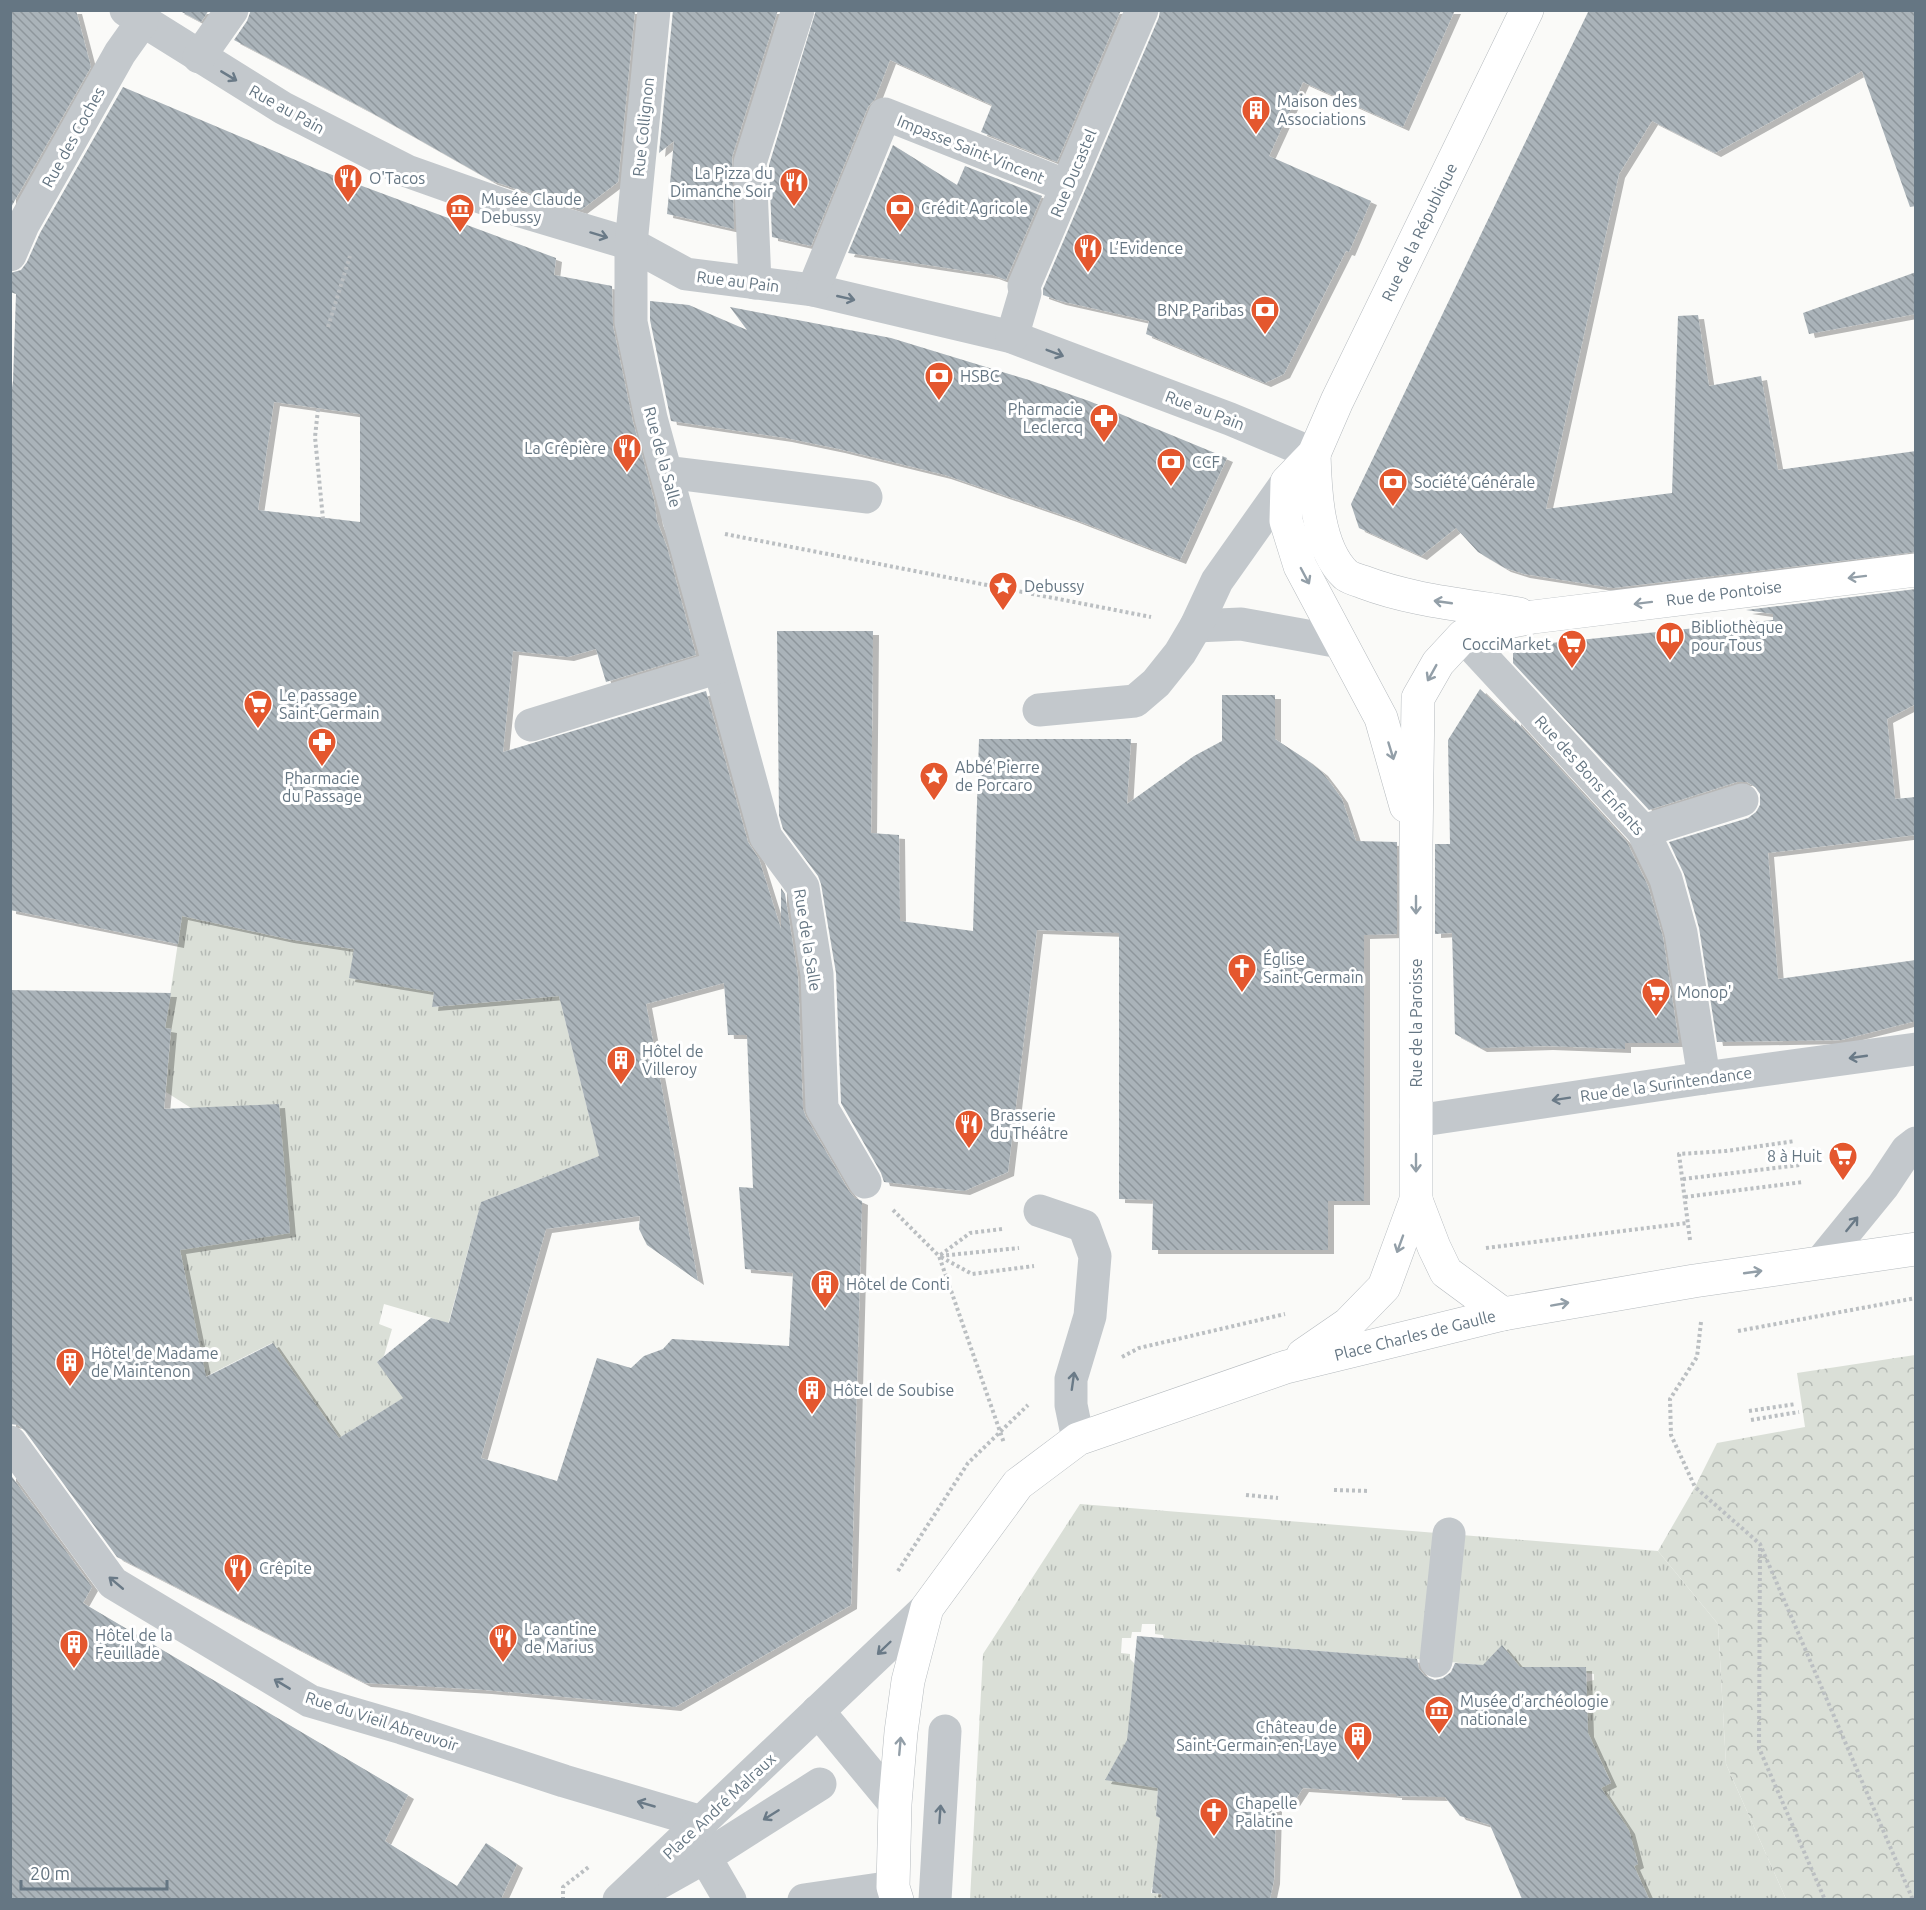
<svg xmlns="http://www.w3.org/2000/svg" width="1926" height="1910" font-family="Ubuntu,sans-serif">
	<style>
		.grass { fill: url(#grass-tufts) }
		.park { fill: url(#park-crowns) }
		.building { fill: url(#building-back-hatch); fill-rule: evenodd; filter: url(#shadow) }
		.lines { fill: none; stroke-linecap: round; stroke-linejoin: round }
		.major-casing { stroke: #b5babe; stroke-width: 34 }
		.path { stroke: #bbbfc2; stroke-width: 4; stroke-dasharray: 3 3; stroke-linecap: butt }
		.minor { stroke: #c3c8cc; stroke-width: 33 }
		.major { stroke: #fff; stroke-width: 33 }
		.oneway { stroke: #6a7a87 }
		.oneway2 { stroke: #939fa8 }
		.labels { text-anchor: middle; stroke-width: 6; stroke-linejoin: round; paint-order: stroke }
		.poi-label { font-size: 16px; fill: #657683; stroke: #fff; text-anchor: start }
		.street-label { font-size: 16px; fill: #657683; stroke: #fff }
	</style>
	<defs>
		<pattern id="grass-tufts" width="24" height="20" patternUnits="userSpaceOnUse" patternTransform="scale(1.5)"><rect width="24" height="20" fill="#dadfd7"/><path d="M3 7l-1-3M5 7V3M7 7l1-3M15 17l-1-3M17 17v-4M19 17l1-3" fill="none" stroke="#b4b9b4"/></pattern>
		<pattern id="park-crowns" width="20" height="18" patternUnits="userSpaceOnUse" patternTransform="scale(1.5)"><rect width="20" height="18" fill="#dadfd7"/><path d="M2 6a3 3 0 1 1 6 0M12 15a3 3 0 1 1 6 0" fill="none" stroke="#b4b9b4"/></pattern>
		<pattern id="building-back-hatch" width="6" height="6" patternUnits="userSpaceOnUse" patternTransform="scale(1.5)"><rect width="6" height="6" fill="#aab3b9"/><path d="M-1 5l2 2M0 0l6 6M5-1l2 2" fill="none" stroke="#8e969c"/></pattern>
		<filter id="shadow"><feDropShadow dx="6" dy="4" stdDeviation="0" flood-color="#0004"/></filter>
	</defs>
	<rect width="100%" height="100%" fill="#fafaf8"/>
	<!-- grass -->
	<g class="grass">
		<polygon points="182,916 288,939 436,962 433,1007 559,996 599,1156 481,1202 448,1325 432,1318 384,1304 379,1324 392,1329 384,1356 377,1362 410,1394 339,1438 272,1343 185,1387 136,1331 192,1309 180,1250 191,1108 166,1092 171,1029 165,1028"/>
		<path d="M1080 1504 1658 1551 1718 1624 1726 1764 1786 1899H1649L1634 1866 1638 1863 1636 1856 1611 1803 1605 1805 1598 1789 1611 1782 1598 1755 1589 1758 1586 1682 1594 1680V1674L1586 1673 1585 1667H1576L1577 1674 1519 1671C1517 1660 1513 1657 1503 1654L1482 1667 1480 1665 1440 1661 1164 1638 1163 1635 1155 1634V1624H1142L1141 1632H1132L1131 1638H1122L1121 1653 1130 1654V1659L1135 1664 1159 1774 1156 1816 1168 1820 1162 1888 1152 1887 1151 1893 1162 1895 1161 1899 970 1900 983 1654Z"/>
	</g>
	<!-- park -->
	<polygon class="park" points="1915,1355 1915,1899 1786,1899 1726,1764 1718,1624 1658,1551 1695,1487 1717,1443 1805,1427 1797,1373"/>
	<!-- building -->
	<g class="building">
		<polygon points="10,10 76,10 91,67 10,209"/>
		<polygon points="178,10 209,10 201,22"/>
		<polygon points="251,10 635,10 618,182 581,210 492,181 367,110 234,40 247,21"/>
		<polygon points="673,10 778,10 732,157 734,229 667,214 674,141 659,153"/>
		<polygon points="816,10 1121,10 1057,162 981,132 992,105 890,60 875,99 868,107 811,246 772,237 769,165"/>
		<polygon points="1160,10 1455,10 1403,127 1303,82 1269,156 1371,201 1349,252 1346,251 1284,374 1265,383 1146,334 1149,321 1060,301 1043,295 1043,289 1159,17"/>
		<polygon points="1589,10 1916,10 1916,206 1910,207 1862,71 1715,153 1652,121 1619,174 1546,509 1672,493 1678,316 1698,315 1709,386 1761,376 1778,470 1916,451 1916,552 1613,588 1524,574 1505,568 1478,552 1456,528 1421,556 1359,528 1351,504"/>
		<path d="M123 87 319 170 556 258 554 275 612 286 613 326 633 422 654 500 657 521 667 547 696 655 606 682 596 649 568 657 513 651 503 752 706 691 748 842 759 859 781 929V888L785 894 798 976 803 1109 806 1117 849 1191 855 1198 862 1201 851 1605 675 1707 486 1690 365 1683 117 1557 25 1431 18 1425 10 1424V990L171 993 165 1028 171 1029 164 1109 279 1104 290 1233 180 1250 206 1377 273 1343 339 1438 403 1398 377 1362 431 1318 449 1323 481 1202 599 1156 559 996 432 1007 434 992 349 978 354 949 288 939 182 916 178 944 10 910V402L13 381 16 294 10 292V273L21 270 27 262 40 233ZM274 402 360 414V522L258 510ZM724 983 728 1035H747L753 1188 739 1187 745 1269 793 1273 789 1346 672 1339 663 1349 644 1356 631 1368 597 1358 557 1481 481 1458 546 1229 640 1216 639 1229 647 1245 698 1281 646 1004Z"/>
		<polygon points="893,145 957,185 965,166 1042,196 1006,280 993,275 848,253"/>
		<polygon points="1916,272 1916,314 1809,334 1803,313"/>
		<polygon points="650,301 689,305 747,330 730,307 891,338 1029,380 1089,401 1227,458 1180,560 1071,518 945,475 839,449 786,438 671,421 650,320"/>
		<polygon points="1916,589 1916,704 1887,719 1895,799 1916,797 1916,835 1768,853 1778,979 1916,960 1916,1021 1841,1040 1717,1042 1699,928 1684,874 1669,842 1748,818 1756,812 1760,805 1760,794 1755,787 1747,782 1737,782 1649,810 1513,663 1513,647 1773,620 1773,614 1746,610"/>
		<polygon points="777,631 873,631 871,833 899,835 900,921 973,931 979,739 1131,739 1127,804 1194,756 1222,741 1222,695 1275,695 1275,739 1307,760 1322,772 1332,785 1342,799 1356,841 1397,842 1397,934 1364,935 1364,1201 1328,1201 1328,1250 1152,1250 1153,1200 1119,1199 1119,933 1037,930 1008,1172 964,1191 884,1182 881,1173 841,1103 836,973 821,884 818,876 783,829 779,815"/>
		<polygon points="1480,689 1515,723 1515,720 1627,842 1648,886 1663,937 1679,1043 1625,1043 1625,1049 1547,1046 1481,1048 1455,1034 1452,933 1435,934 1435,844 1450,844 1448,740"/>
		<polygon points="10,1474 92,1587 83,1603 408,1795 385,1841 457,1886 486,1843 517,1864 501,1899 10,1899"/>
		<polygon points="1137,1636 1417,1659 1419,1669 1425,1676 1435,1680 1443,1678 1451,1672 1455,1663 1483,1665 1502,1645 1520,1667 1586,1667 1588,1733 1611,1783 1601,1788 1629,1830 1638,1864 1634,1866 1649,1899 1522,1899 1490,1825 1460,1816 1445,1797 1396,1796 1396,1794 1303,1788 1294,1802 1276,1808 1274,1880 1270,1899 1161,1899 1162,1894 1152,1893 1160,1818 1156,1816 1158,1788 1105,1780 1127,1740"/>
	</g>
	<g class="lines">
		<!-- major casing -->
		<g class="major-casing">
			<g id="major">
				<path d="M1314 454C1315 490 1317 548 1346 575 1350 578 1357 580 1363 582 1413 601 1467 605 1519 614"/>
				<polyline points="1406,806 1381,718 1300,566 1286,521 1287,482 1314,454 1337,401 1527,10"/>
				<polyline points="1416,1200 1434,1247 1446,1272 1503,1314"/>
				<polyline points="1303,1355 1348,1324 1384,1287 1416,1200 1416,846 1418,698 1438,663 1463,636 1502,623 1533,617 1916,570"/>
				<polyline points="897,1900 893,1887 895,1804 901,1732 908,1681 927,1608 1018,1484 1078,1439 1286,1367 1503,1314 1694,1281 1916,1249"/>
			</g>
		</g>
		<!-- path -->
		<g class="path">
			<polyline points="328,327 350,256"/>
			<polyline points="318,409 315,437 323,519"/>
			<polyline points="725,534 1151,617"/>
			<polyline points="1683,1179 1800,1165"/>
			<polyline points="1685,1197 1803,1182"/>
			<polyline points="893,1210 939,1256 1004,1443"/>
			<polyline points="1002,1229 970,1233 939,1256 1019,1248"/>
			<polyline points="1690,1240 1679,1154 1726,1151 1795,1141"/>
			<polyline points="1486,1248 1687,1223"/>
			<polyline points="941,1257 972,1274 1034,1266"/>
			<polyline points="1701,1322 1697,1357 1670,1399 1671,1435 1695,1487 1760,1544 1913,1900"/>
			<polyline points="1738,1331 1916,1298"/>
			<polyline points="1122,1357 1139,1348 1285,1314"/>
			<polyline points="1749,1411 1796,1404"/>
			<polyline points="1751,1420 1799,1412"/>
			<polyline points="1334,1490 1370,1491"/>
			<polyline points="1246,1495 1278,1498"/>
			<polyline points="1760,1548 1759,1748 1825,1900"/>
			<polyline points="898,1571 968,1463 1028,1405"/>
			<polyline points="563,1900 563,1887 590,1866"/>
		</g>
		<!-- minor -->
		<g class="minor">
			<polyline points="126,10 283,108 407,171 517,210 631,244 686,274 813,290 1012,337 1230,419 1314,454"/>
			<polyline points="654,10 631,244 631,322 651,418 766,837 803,887 817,974 822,1108 865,1182"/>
			<polyline points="199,57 232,10"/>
			<polyline points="10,255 23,225 120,53 142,22"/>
			<polyline points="755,283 750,163 798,10"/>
			<polyline points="813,290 885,114 1067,186"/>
			<polyline points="1012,337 1025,293 1024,286 1142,10"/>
			<polyline points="666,472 866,497"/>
			<polyline points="1196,626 1241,624 1340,642"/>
			<polyline points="1463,636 1643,831 1666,879 1681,933 1704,1078"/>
			<polyline points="1039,710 1135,701 1156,683 1180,653 1196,626 1217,581 1287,482"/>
			<polyline points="531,725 719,667"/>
			<polyline points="1643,831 1742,800"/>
			<polyline points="1416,1121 1704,1078 1916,1049"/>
			<polyline points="1040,1211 1084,1226 1095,1256 1090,1316 1071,1379 1071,1405 1078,1439"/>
			<polyline points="1821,1262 1883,1186 1907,1150 1916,1143"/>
			<polyline points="10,1442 113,1583 310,1701 402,1728 564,1781 702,1822"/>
			<polyline points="1436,1661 1449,1534"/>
			<polyline points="818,1711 895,1804"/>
			<polyline points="705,1857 730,1900"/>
			<polyline points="646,1890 705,1857 820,1784"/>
			<polyline points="619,1900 927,1608"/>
			<polyline points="804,1900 893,1887"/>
			<polyline points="935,1900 945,1731"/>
		</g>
		<!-- major -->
		<use href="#major" class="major"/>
	</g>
	<!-- one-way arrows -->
	<defs><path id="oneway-shaft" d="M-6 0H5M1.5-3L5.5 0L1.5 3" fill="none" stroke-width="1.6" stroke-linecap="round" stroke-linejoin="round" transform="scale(1.5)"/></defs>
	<g class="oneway">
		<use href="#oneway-shaft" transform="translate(229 76) rotate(31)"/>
		<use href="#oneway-shaft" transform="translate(599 235) rotate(17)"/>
		<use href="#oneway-shaft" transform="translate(846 298) rotate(13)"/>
		<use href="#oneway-shaft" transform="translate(1055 353) rotate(21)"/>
		<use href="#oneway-shaft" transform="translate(1858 1057) rotate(172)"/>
		<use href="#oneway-shaft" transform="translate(1561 1099) rotate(171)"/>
		<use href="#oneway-shaft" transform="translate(1852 1224) rotate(-51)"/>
		<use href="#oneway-shaft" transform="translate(1073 1381) rotate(-82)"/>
		<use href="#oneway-shaft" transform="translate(116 1583) rotate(-140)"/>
		<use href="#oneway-shaft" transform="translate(884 1648) rotate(136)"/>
		<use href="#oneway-shaft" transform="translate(282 1684) rotate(-149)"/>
		<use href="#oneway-shaft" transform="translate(646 1804) rotate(-164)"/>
		<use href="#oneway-shaft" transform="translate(940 1814) rotate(-86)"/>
		<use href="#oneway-shaft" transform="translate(771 1815) rotate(148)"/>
	</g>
	<g class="oneway2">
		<use href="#oneway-shaft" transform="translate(1305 576) rotate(62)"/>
		<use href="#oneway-shaft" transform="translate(1857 577) rotate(173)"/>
		<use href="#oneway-shaft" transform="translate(1443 602) rotate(-172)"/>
		<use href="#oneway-shaft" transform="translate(1643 603) rotate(173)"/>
		<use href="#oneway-shaft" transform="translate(1432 673) rotate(119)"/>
		<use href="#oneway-shaft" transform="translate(1391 751) rotate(73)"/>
		<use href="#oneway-shaft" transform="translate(1416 905) rotate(90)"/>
		<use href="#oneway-shaft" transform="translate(1416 1163) rotate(90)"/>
		<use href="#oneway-shaft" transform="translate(1400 1244) rotate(110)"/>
		<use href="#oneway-shaft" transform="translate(1753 1272) rotate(-8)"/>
		<use href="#oneway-shaft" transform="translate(1560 1304) rotate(-10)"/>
		<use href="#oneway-shaft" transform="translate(900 1746) rotate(-85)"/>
	</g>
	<!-- icons -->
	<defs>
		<g id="building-pin" transform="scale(1.5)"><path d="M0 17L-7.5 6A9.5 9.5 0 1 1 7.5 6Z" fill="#e4572e" stroke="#fff"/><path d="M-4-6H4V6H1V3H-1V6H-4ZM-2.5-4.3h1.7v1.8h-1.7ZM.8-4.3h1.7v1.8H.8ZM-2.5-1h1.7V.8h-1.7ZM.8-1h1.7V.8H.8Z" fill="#fff"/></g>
		<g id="restaurant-pin" transform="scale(1.5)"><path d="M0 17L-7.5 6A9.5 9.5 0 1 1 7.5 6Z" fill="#e4572e" stroke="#fff"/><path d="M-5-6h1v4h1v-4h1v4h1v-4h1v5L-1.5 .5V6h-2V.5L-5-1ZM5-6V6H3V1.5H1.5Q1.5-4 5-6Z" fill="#fff"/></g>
		<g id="museum-pin" transform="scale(1.5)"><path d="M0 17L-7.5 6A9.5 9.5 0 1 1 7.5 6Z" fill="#e4572e" stroke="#fff"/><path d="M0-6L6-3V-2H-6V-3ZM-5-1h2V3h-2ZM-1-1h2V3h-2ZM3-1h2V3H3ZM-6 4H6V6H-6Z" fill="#fff"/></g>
		<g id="bank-pin" transform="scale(1.5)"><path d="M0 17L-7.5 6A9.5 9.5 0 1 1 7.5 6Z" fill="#e4572e" stroke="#fff"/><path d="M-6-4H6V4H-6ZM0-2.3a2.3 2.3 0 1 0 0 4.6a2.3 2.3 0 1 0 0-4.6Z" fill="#fff"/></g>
		<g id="pharmacy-pin" transform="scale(1.5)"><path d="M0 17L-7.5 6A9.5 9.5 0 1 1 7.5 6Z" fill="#e4572e" stroke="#fff"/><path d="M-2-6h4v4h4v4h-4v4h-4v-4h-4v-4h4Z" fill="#fff"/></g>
		<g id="sight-pin" transform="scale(1.5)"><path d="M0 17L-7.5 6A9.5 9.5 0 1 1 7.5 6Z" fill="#e4572e" stroke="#fff"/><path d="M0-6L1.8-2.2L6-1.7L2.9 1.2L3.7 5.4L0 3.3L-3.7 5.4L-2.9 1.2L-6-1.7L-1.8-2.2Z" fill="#fff"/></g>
		<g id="library-pin" transform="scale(1.5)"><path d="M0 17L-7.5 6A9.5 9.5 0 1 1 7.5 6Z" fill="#e4572e" stroke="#fff"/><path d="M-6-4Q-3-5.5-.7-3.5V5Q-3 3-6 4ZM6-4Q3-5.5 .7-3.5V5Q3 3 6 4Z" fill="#fff"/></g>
		<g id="supermarket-pin" transform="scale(1.5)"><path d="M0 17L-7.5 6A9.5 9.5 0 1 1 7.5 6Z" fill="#e4572e" stroke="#fff"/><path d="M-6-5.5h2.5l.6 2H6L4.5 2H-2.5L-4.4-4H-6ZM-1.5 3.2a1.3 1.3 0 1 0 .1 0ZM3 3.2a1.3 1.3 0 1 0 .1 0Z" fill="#fff"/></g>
		<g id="church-pin" transform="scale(1.5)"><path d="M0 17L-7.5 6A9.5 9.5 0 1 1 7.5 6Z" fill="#e4572e" stroke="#fff"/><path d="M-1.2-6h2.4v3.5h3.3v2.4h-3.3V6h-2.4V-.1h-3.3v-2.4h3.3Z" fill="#fff"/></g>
	</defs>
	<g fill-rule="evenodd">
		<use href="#building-pin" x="1256" y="110"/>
		<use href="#restaurant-pin" x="348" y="178"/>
		<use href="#restaurant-pin" x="794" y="182"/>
		<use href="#museum-pin" x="460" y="208"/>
		<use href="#bank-pin" x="900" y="208"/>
		<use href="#restaurant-pin" x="1088" y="248"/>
		<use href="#bank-pin" x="1265" y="310"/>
		<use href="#bank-pin" x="939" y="376"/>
		<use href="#pharmacy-pin" x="1104" y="418"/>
		<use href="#restaurant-pin" x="627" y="448"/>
		<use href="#bank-pin" x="1171" y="462"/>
		<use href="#bank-pin" x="1393" y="482"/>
		<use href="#sight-pin" x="1003" y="586"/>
		<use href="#library-pin" x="1670" y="636"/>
		<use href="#supermarket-pin" x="1572" y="644"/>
		<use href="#supermarket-pin" x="258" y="704"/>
		<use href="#pharmacy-pin" x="322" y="742"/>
		<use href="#sight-pin" x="934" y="776"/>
		<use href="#church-pin" x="1242" y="968"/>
		<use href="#supermarket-pin" x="1656" y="992"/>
		<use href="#building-pin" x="621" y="1060"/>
		<use href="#restaurant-pin" x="969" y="1124"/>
		<use href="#supermarket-pin" x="1843" y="1156"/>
		<use href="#building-pin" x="825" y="1284"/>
		<use href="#building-pin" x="70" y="1362"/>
		<use href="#building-pin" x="812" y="1390"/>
		<use href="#restaurant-pin" x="238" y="1568"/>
		<use href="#restaurant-pin" x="503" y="1638"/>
		<use href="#building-pin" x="74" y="1644"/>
		<use href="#museum-pin" x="1439" y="1710"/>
		<use href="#building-pin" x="1358" y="1736"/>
		<use href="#church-pin" x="1214" y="1812"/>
	</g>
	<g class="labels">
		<!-- poi labels -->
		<g class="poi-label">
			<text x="1277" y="107">Maison des<tspan x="1277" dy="18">Associations</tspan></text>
			<text x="773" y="179" text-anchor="end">La Pizza du<tspan x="773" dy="18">Dimanche Soir</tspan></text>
			<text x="369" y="184">O'Tacos</text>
			<text x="481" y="205">Musée Claude<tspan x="481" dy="18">Debussy</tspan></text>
			<text x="921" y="214">Crédit Agricole</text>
			<text x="1109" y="254">L’Evidence</text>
			<text x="1244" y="316" text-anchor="end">BNP Paribas</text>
			<text x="960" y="382">HSBC</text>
			<text x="1083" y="415" text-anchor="end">Pharmacie<tspan x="1083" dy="18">Leclercq</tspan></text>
			<text x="606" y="454" text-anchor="end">La Crêpière</text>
			<text x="1192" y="468">CCF</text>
			<text x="1414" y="488">Société Générale</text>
			<text x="1024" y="592">Debussy</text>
			<text x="1691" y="633">Bibliothèque<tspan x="1691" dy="18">pour Tous</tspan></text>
			<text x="1551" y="650" text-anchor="end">CocciMarket</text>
			<text x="279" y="701">Le passage<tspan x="279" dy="18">Saint-Germain</tspan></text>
			<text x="955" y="773">Abbé Pierre<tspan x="955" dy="18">de Porcaro</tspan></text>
			<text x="322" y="784" text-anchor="middle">Pharmacie<tspan x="322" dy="18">du Passage</tspan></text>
			<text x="1263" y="965">Église<tspan x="1263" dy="18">Saint-Germain</tspan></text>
			<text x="1677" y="998">Monop'</text>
			<text x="642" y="1057">Hôtel de<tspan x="642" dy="18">Villeroy</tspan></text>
			<text x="990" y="1121">Brasserie<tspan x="990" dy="18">du Théâtre</tspan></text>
			<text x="1822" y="1162" text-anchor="end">8 à Huit</text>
			<text x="846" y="1290">Hôtel de Conti</text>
			<text x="91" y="1359">Hôtel de Madame<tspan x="91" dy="18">de Maintenon</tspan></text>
			<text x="833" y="1396">Hôtel de Soubise</text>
			<text x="259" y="1574">Crêpite</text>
			<text x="524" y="1635">La cantine<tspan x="524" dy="18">de Marius</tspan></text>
			<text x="95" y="1641">Hôtel de la<tspan x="95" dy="18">Feuillade</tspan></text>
			<text x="1460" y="1707">Musée d’archéologie<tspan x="1460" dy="18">nationale</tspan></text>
			<text x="1337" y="1733" text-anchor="end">Château de<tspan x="1337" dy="18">Saint-Germain-en-Laye</tspan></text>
			<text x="1235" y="1809">Chapelle<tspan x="1235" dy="18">Palatine</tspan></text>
		</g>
		<!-- street labels -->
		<g class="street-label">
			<text transform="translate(287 109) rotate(29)" y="6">Rue au Pain</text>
			<text transform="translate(643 127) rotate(-84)" y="6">Rue Collignon</text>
			<text transform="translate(73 137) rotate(-61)" y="6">Rue des Coches</text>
			<text transform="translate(971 149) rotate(22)" y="6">Impasse Saint-Vincent</text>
			<text transform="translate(1073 173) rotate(-67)" y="6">Rue Ducastel</text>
			<text transform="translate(1419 232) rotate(-64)" y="6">Rue de la République</text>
			<text transform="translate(738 281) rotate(7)" y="6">Rue au Pain</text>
			<text transform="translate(1205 410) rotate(21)" y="6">Rue au Pain</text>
			<text transform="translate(663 457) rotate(75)" y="6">Rue de la Salle</text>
			<text transform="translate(1724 593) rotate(-7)" y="6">Rue de Pontoise</text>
			<text transform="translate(1590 775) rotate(48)" y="6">Rue des Bons Enfants</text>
			<text transform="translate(808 940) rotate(81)" y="6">Rue de la Salle</text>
			<text transform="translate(1416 1023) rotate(-90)" y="6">Rue de la Paroisse</text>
			<text transform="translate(1666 1084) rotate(-8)" y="6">Rue de la Surintendance</text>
			<text transform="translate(1415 1335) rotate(-14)" y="6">Place Charles de Gaulle</text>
			<text transform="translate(382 1721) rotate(18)" y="6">Rue du Vieil Abreuvoir</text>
			<text transform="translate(719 1806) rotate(-43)" y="6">Place André Malraux</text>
		</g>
	</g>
	<!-- border -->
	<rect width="1926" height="1910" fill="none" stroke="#657683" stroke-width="24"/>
	<!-- scale -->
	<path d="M21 1880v9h146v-9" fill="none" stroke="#657683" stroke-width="3"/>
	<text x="30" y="1880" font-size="18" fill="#657683" stroke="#ffffff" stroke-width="4.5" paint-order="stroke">20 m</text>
</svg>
